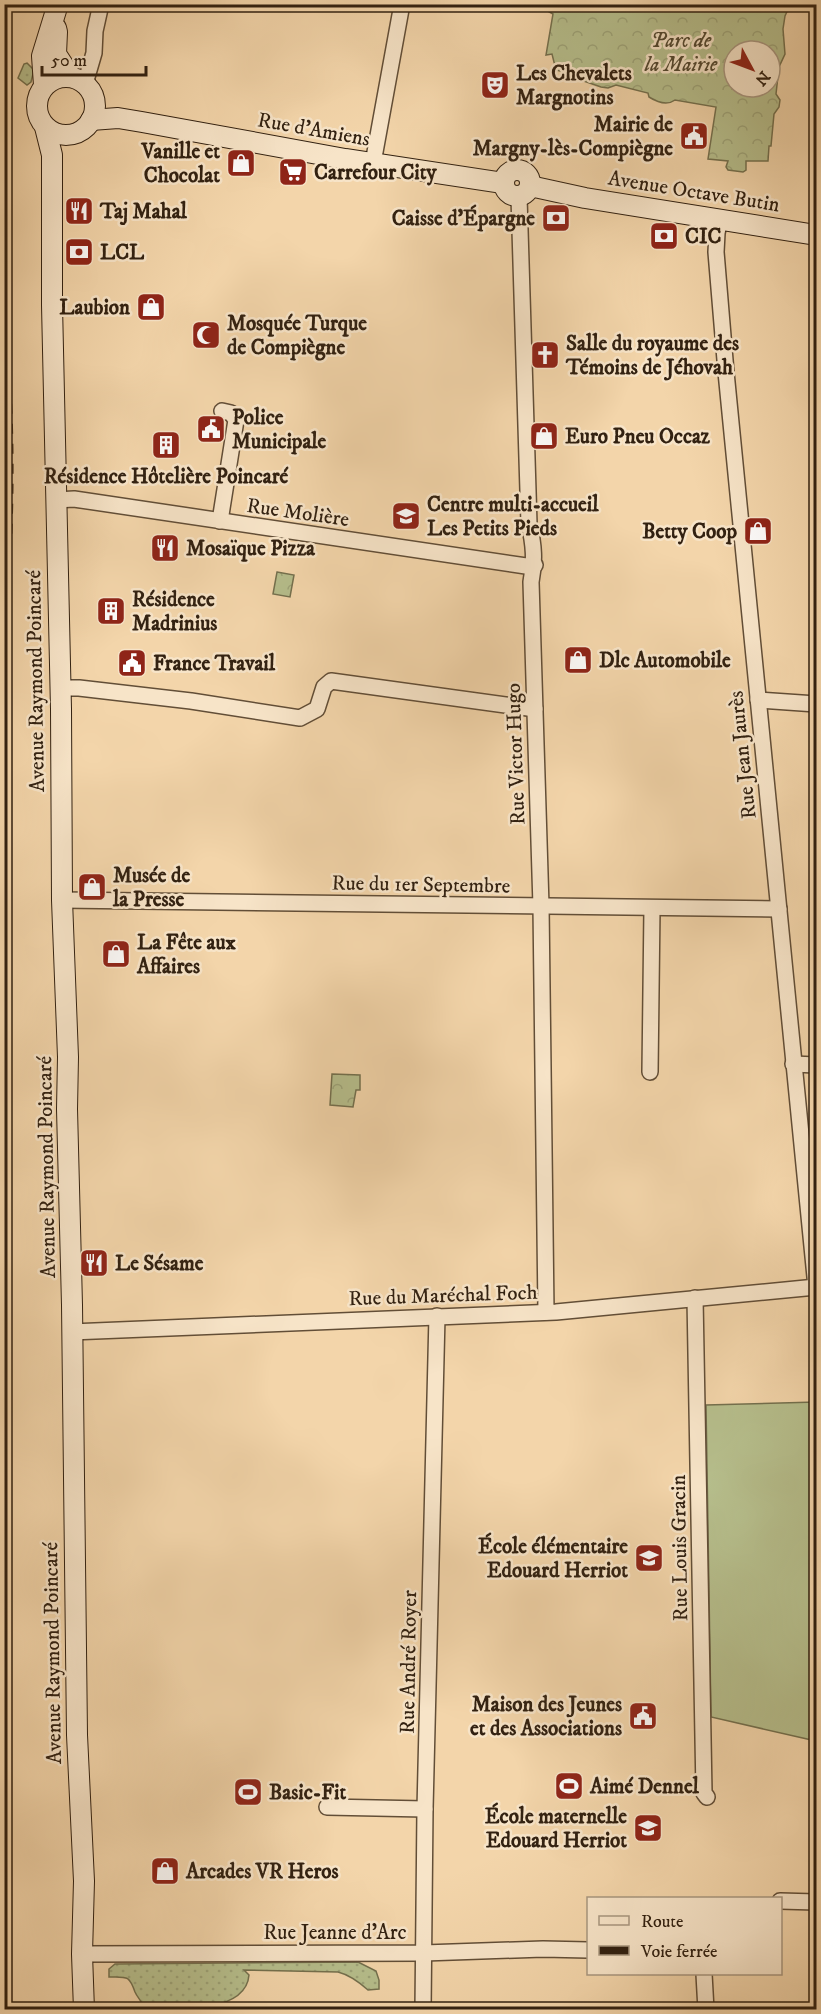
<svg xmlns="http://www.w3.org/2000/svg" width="821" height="2014" font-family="'IM FELL DW Pica',serif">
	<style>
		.grass { fill: url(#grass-dots); stroke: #74704e; stroke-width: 1.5 }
		.forest { fill: url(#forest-crowns); stroke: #74704e; stroke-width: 1.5; fill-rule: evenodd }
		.pitch { fill: #b6be8c; stroke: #74704e; stroke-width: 1.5 }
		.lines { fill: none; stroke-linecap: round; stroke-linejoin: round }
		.street-casing { stroke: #624e37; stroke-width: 18 }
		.secondary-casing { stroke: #322111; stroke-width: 22 }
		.street { stroke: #f7e4c8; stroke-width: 15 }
		.secondary { stroke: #f7e4c8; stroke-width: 20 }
		.rail { stroke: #322111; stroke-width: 4; stroke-dasharray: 10 10; stroke-linecap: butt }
		.labels { text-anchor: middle; stroke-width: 5; stroke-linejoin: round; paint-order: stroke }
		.park-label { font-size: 21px; font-style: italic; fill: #534830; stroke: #f7e4c8 }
		.poi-label { font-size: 21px; font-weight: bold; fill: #322111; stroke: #f7e4c8; text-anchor: start }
		.street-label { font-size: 21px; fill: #322111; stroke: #f7e4c8 }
	</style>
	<defs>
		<pattern id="grass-dots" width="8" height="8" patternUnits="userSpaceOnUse" patternTransform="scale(1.5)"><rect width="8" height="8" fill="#b6be8c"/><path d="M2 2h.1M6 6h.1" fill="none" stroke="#9da378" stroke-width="1.8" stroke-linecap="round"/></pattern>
		<pattern id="forest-crowns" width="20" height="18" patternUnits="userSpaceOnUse" patternTransform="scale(1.5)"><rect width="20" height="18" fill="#b6be8c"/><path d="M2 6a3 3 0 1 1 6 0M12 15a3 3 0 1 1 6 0" fill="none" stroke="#9da378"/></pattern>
	</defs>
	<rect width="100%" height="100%" fill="#f3d5aa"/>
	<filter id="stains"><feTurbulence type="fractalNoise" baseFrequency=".00333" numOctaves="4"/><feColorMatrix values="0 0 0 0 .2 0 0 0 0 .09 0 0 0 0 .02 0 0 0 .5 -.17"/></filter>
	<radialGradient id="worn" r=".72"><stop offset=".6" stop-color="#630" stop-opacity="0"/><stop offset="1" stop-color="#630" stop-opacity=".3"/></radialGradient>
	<!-- grass -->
	<g class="grass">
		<polygon points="27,63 34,70 31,82 27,85 18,78 24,64"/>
		<path d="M358 1962 376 1971 379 1980V1989L368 1990C359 1982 350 1975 338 1972L244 1970 249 1975C246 2014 174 2010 143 2009 143 2001 138 1999 135 1992 129 1975 127 1977 109 1977V1969L115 1964Z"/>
	</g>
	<!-- forest -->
	<g class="forest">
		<path d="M544 5H790L785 16 783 29 785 54 779 67 776 94 780 100 779 107 774 114 771 146H769L768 161H746V170L743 172 728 170 726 167 728 161 708 159 716 107 675 100C667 106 657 102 649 97L648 93 616 85 608 88 601 87 581 80 575 74 556 70 552 54 546 55 553 14 544 9ZM734 51H770V87H734Z"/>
		<polygon points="277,572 294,575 290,597 273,594"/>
		<polygon points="332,1074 360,1075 360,1090 356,1090 353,1107 330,1105"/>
	</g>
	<!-- pitch -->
	<polygon class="pitch" points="816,1402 816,1741 711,1717 706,1405"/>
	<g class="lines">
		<!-- street casing -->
		<g class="street-casing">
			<g id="street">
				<polyline points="85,84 94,53 95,31 101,4"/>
				<polyline points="373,163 402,4"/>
				<path d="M519 197 529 524C534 545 535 561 531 582L541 906 546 1312"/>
				<polyline points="720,219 717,233 716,252 726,372 816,1287"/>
				<polyline points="56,500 74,499 526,566 535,565"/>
				<polyline points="220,521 236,420 231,413 222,411"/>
				<polyline points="60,688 79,688 191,701 300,718 317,709 324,687 331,681 535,709"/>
				<polyline points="758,700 816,704"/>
				<polyline points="62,900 779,909"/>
				<polyline points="793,1064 816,1065"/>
				<polyline points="650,1072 652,908"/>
				<polyline points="695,1298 704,1793 707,1797"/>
				<polyline points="71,1332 556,1312 816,1287"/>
				<polyline points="327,1807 425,1809"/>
				<polyline points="780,1901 816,1902"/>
				<polyline points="82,1954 424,1953 543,1949 588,1950"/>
				<polyline points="704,1974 706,2010"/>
				<polyline points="423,2010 425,1809 437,1316"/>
			</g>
		</g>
		<!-- secondary casing -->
		<g class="secondary-casing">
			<g id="secondary">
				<polyline points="56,28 57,32 56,54 71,77"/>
				<circle cx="66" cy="106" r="29"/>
				<polyline points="44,85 42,56 58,4"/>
				<polyline points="91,120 118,118 142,122 345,159 503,183"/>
				<polyline points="45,127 52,155 52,305 61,709 62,900 68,1057 67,1109 72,1305 77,1735 84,1881 82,1954 84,2010"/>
				<circle cx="517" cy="183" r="13"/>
				<polyline points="530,186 585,198 816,235"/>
			</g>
		</g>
		<!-- street -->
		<use href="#street" class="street"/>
		<!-- secondary -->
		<use href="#secondary" class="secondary"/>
		<!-- rail -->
		<path class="rail" d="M4 324C16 431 12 540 4 647"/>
	</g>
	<!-- icons -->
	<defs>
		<g id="theatre-square" transform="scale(1.5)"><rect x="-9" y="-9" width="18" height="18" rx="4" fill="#8f2418" stroke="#f7e4c8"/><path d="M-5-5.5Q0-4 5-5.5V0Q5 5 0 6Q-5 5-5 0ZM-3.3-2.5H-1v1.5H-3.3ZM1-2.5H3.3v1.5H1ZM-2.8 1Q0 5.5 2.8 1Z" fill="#fff"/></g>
		<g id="civic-square" transform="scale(1.5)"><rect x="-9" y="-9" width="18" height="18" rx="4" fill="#8f2418" stroke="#f7e4c8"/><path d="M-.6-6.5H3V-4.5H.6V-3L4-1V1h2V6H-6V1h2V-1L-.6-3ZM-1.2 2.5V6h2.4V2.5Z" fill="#fff"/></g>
		<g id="shop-square" transform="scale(1.5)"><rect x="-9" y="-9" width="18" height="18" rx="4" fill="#8f2418" stroke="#f7e4c8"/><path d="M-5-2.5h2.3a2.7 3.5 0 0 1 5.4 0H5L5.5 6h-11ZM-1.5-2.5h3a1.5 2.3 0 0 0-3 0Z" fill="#fff"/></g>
		<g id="supermarket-square" transform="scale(1.5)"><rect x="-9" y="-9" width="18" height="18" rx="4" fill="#8f2418" stroke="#f7e4c8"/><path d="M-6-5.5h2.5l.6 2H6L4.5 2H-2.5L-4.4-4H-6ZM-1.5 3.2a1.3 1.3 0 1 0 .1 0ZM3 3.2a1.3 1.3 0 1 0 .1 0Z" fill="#fff"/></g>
		<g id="restaurant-square" transform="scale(1.5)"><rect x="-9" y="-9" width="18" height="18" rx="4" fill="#8f2418" stroke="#f7e4c8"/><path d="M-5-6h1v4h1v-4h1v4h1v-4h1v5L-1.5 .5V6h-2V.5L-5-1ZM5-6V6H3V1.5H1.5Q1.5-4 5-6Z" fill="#fff"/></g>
		<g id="bank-square" transform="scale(1.5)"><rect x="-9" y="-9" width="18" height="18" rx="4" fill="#8f2418" stroke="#f7e4c8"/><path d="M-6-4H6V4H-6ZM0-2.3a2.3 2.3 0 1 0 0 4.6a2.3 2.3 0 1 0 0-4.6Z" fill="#fff"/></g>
		<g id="mosque-square" transform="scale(1.5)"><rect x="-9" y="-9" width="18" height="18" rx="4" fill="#8f2418" stroke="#f7e4c8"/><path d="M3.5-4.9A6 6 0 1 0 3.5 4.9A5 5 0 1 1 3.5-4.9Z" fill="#fff"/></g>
		<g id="church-square" transform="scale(1.5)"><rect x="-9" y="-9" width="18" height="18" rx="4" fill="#8f2418" stroke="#f7e4c8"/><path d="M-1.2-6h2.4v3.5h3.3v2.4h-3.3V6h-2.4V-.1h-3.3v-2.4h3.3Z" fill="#fff"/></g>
		<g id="building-square" transform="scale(1.5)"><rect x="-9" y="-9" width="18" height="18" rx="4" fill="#8f2418" stroke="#f7e4c8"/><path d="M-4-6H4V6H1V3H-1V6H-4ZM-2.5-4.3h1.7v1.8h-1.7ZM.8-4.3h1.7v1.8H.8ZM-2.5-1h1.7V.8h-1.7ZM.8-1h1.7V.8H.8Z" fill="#fff"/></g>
		<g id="school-square" transform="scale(1.5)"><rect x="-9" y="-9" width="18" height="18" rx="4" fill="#8f2418" stroke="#f7e4c8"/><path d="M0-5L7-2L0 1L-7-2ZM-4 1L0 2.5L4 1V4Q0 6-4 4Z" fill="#fff"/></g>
		<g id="stadium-square" transform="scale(1.5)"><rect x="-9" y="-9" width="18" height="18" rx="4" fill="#8f2418" stroke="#f7e4c8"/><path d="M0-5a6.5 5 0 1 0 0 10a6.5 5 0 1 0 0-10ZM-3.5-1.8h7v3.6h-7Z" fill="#fff"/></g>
	</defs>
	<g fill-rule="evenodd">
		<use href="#theatre-square" x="495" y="85"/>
		<use href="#civic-square" x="694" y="136"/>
		<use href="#shop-square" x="241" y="163"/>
		<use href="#supermarket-square" x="293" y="172"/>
		<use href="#restaurant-square" x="79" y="211"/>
		<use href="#bank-square" x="556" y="218"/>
		<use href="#bank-square" x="664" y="236"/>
		<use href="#bank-square" x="79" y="252"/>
		<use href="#shop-square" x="151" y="307"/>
		<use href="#mosque-square" x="206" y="335"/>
		<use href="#church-square" x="545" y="355"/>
		<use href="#civic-square" x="211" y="429"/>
		<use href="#shop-square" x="544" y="436"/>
		<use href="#building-square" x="166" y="445"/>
		<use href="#school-square" x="406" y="516"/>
		<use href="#shop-square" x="758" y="531"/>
		<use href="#restaurant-square" x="165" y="548"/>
		<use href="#building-square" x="111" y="611"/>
		<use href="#shop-square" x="578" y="660"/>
		<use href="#civic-square" x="132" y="663"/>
		<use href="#shop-square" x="92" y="887"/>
		<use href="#shop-square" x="116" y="954"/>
		<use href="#restaurant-square" x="94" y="1263"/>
		<use href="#school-square" x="649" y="1558"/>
		<use href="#civic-square" x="643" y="1716"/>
		<use href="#stadium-square" x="569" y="1786"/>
		<use href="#stadium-square" x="248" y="1792"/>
		<use href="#school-square" x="648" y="1828"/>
		<use href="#shop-square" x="165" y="1871"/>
	</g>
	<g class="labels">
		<!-- park labels -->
		<g class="park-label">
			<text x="681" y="47">Parc de<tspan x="681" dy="24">la Mairie</tspan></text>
		</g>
		<!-- poi labels -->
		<g class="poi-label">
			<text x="516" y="80">Les Chevalets<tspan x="516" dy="24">Margnotins</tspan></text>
			<text x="673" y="131" text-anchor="end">Mairie de<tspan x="673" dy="24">Margny-lès-Compiègne</tspan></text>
			<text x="220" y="158" text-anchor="end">Vanille et<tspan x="220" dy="24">Chocolat</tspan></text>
			<text x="314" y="179">Carrefour City</text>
			<text x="100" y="218">Taj Mahal</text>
			<text x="535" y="225" text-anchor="end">Caisse d'Épargne</text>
			<text x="685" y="243">CIC</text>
			<text x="100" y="259">LCL</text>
			<text x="130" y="314" text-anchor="end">Laubion</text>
			<text x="227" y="330">Mosquée Turque<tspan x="227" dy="24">de Compiègne</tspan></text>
			<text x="566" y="350">Salle du royaume des<tspan x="566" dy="24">Témoins de Jéhovah</tspan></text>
			<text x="232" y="424">Police<tspan x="232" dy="24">Municipale</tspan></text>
			<text x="565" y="443">Euro Pneu Occaz</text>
			<text x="166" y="483" text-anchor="middle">Résidence Hôtelière Poincaré</text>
			<text x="427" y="511">Centre multi-accueil<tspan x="427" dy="24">Les Petits Pieds</tspan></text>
			<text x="737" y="538" text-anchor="end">Betty Coop</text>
			<text x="186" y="555">Mosaïque Pizza</text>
			<text x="132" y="606">Résidence<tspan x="132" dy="24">Madrinius</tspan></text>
			<text x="599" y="667">Dlc Automobile</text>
			<text x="153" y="670">France Travail</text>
			<text x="113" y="882">Musée de<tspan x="113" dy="24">la Presse</tspan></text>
			<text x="137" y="949">La Fête aux<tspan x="137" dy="24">Affaires</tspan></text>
			<text x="115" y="1270">Le Sésame</text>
			<text x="628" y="1553" text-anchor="end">École élémentaire<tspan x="628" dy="24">Edouard Herriot</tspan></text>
			<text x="622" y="1711" text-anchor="end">Maison des Jeunes<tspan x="622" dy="24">et des Associations</tspan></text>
			<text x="590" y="1793">Aimé Dennel</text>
			<text x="269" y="1799">Basic-Fit</text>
			<text x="627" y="1823" text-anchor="end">École maternelle<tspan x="627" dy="24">Edouard Herriot</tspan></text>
			<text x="186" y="1878">Arcades VR Heros</text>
		</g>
		<!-- street labels -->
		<g class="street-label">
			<text transform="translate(314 129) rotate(10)" y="7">Rue d'Amiens</text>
			<text transform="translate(694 191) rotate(9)" y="7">Avenue Octave Butin</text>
			<text transform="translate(298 512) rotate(8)" y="7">Rue Molière</text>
			<text transform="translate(35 681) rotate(-91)" y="7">Avenue Raymond Poincaré</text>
			<text transform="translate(515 754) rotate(-92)" y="7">Rue Victor Hugo</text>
			<text transform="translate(742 755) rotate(-96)" y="7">Rue Jean Jaurès</text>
			<text transform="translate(421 884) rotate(1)" y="7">Rue du 1er Septembre</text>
			<text transform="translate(46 1167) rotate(-91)" y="7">Avenue Raymond Poincaré</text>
			<text transform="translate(443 1295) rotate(-2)" y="7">Rue du Maréchal Foch</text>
			<text transform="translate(679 1548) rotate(-91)" y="7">Rue Louis Gracin</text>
			<text transform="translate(52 1653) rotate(-91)" y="7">Avenue Raymond Poincaré</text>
			<text transform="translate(408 1662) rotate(-89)" y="7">Rue André Royer</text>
			<text x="335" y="1939">Rue Jeanne d'Arc</text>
		</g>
	</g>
	<!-- margin -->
	<rect width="821" height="2014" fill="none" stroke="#f3d5aa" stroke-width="24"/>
	<rect x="6" y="6" width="809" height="2002" fill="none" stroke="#322111" stroke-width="3"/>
	<rect x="12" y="12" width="797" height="1990" fill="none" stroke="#322111" stroke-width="1.5"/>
	<!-- legend -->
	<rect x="587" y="1897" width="195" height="78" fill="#f7e4c8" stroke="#a8967f" stroke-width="1.5"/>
	<rect x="599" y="1916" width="30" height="9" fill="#f7e4c8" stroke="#a8967f" stroke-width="1.5"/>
	<text x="641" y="1927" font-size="18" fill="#322111">Route</text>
	<rect x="599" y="1946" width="30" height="9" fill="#322111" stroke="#a8967f" stroke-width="1.5"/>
	<text x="641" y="1957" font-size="18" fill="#322111">Voie ferrée</text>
	<!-- north arrow -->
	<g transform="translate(752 69) rotate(131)"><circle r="28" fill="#f7e4c8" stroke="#a8967f" stroke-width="1.5"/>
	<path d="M0-4.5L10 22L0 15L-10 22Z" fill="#8f2418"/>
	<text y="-9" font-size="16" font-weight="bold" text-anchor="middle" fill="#322111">N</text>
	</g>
	<!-- scale -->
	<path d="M42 66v9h104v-9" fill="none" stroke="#322111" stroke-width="3"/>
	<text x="51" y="66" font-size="18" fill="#322111" stroke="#f7e4c8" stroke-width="4.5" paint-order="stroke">50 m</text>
	<rect width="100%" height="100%" filter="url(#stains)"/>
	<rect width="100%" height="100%" fill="url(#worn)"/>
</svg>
